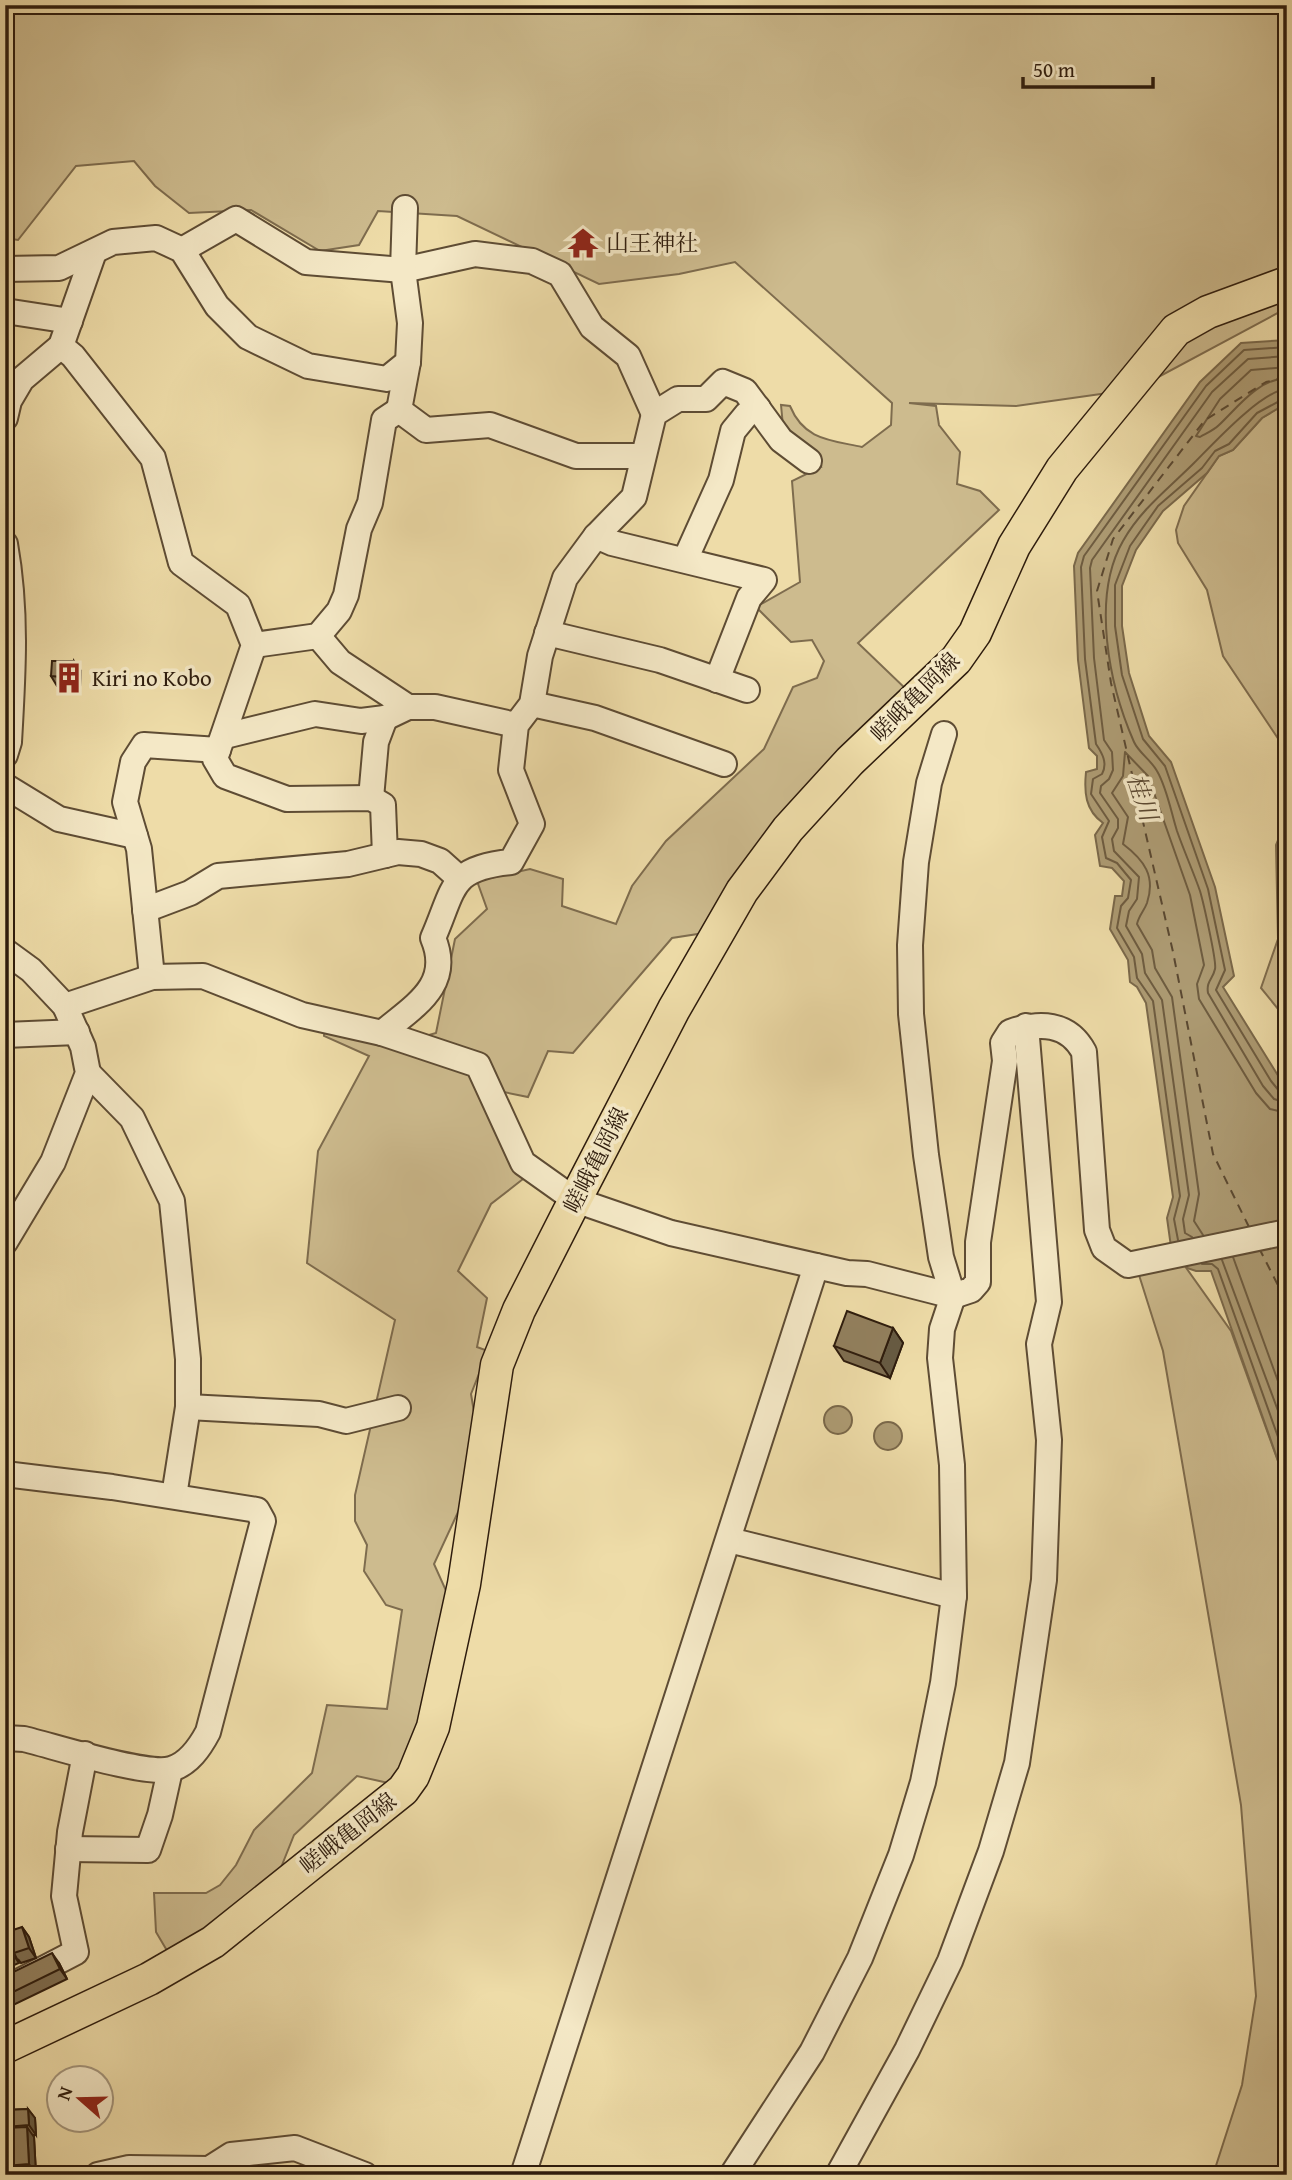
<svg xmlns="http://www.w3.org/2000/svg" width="1292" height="2180" font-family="'Gentium Book Plus','Noto Serif JP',serif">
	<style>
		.green { fill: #cdbb8e; stroke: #7e6c4e; stroke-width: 2 }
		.water { fill: #ad9b73; stroke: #7a684a; stroke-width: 2 }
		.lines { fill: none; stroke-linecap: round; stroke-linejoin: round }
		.shore { stroke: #6e5c40; stroke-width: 2 }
		.ferry { stroke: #5a4831; stroke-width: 2; stroke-dasharray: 9 7; stroke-linecap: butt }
		.minor-casing { stroke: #5e4c34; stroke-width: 28 }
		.major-casing { stroke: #2e1c0d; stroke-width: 35 }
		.minor { stroke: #f4e8c6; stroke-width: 24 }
		.major { stroke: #eedca8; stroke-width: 32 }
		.wall { fill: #7e6e51; stroke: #2e1c0d; stroke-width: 2 }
		.shaded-wall { fill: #665a42; stroke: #2e1c0d; stroke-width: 2 }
		.building { fill: #92805e; stroke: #2e1c0d; stroke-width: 2 }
		.labels { text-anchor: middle; stroke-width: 7; stroke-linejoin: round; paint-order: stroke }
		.poi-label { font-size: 23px; fill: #2e1c0d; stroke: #f4e8c6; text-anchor: start }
		.street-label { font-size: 23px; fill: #2e1c0d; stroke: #f4e8c6 }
		.water-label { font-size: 24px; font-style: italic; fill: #5a4831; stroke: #f4e8c6 }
	</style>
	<rect width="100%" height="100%" fill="#eedca8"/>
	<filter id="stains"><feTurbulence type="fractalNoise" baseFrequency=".00286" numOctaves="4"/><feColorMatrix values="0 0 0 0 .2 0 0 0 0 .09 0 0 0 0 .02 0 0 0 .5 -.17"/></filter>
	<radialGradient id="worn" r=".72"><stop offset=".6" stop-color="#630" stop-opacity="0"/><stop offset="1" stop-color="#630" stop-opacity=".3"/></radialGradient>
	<!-- green -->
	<g class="green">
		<path d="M5 5H1287V308L1136 389 1016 406 909 403 936 406 939 425 960 452 957 484 980 491 999 510 858 643 907 690 704 933 672 938 573 1053 548 1051 528 1097 484 1088 523 1179 491 1204 458 1271 487 1298 477 1347 488 1351 471 1394 475 1418 459 1510 434 1564 448 1595 423 1718 393 1784 357 1776 294 1835 280 1870 188 1946 169 1954 156 1932 154 1893H206L220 1885 236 1865 254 1830 312 1773 327 1705 387 1709 402 1610 386 1605 364 1571 367 1545 355 1521V1495L395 1320 307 1263 318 1151 369 1056 324 1036 325 1025 394 1045 436 1033 455 939 487 909 477 881 530 869 563 879 562 906 616 924 632 886 666 841 764 749 793 687 817 678 824 661 812 640 791 642 756 607 800 582 792 481 821 467 783 426 781 405 790 406C804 440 830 440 862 447L891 425 892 403 735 262 679 274 599 284 457 216 378 211 359 245 320 251 251 210 189 213 155 186 134 161 76 166 18 240 5 238Z"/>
		<polygon points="1287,403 1287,752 1223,656 1207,590 1178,543 1176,530 1184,506 1219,456 1233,450 1262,418"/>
		<polygon points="1287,819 1287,1020 1261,988 1278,939 1276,845"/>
		<polygon points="1182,1262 1231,1331 1287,1486 1287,2133 1279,2175 1213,2175 1242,2085 1256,1996 1241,1805 1163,1351 1139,1275"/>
	</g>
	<!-- water -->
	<g class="water">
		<path d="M1287 340V403L1262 418 1233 450 1219 456 1207 473 1163 511 1136 550 1122 586V626L1129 673 1149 736 1171 762 1215 887 1234 976 1223 987 1287 1090V1486L1211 1271H1196L1187 1268 1182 1249 1171 1247 1167 1218 1173 1197 1146 1003 1137 987 1130 982 1128 960 1110 929 1115 896H1122L1124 881 1112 868 1100 866 1095 835 1103 823C1085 810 1084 792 1086 772L1097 769V756L1089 748 1078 660 1074 566 1078 553 1200 382 1241 343Z"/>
		<circle cx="838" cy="1420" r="14"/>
		<circle cx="888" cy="1436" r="14"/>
	</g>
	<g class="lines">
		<!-- shore -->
		<g class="shore">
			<path d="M1287 367 1251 370 1220 399 1196 436 1200 437C1207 433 1214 430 1219 425 1238 407 1258 379 1287 378"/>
			<path d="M1287 389C1262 390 1212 445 1194 463 1168 489 1141 509 1123 541 1091 597 1109 685 1134 742 1139 753 1151 760 1157 771 1167 788 1171 812 1177 831 1184 851 1193 871 1200 891 1203 901 1217 962 1215 969 1213 979 1206 981 1208 993L1263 1086 1274 1099 1287 1103"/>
			<polyline points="1287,397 1257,413 1229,444 1215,451 1202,468 1158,506 1130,546 1115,585 1115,626 1122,675 1143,739 1165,766 1208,889 1225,970 1216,990 1271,1081 1280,1092 1287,1094"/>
			<path d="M1203 1235 1194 1221 1199 1194 1172 997 1155 968 1152 950 1137 924C1139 915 1144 911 1147 903 1156 876 1144 860 1123 844L1128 817 1112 793 1123 776 1125 752 1148 776 1190 895 1204 965 1197 984 1199 999 1256 1093 1270 1109 1287 1113"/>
			<polyline points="1192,1237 1185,1233 1183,1219 1189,1195 1162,1000 1145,973 1142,954 1126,926 1129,911 1137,899 1139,877 1114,851 1112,839 1118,828 1118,819 1100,793 1101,786 1109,779 1113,770 1112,752 1104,740 1094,658 1090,568 1092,560 1212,392 1248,359 1287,356"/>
			<path d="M1178 1240 1174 1219 1180 1196 1153 1001 1137 978 1134 957 1117 928 1121 906 1128 898 1131 880 1117 863 1106 858 1102 837 1109 821 1091 794 1093 779 1102 774C1108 763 1102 753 1096 744L1085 659 1081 567 1084 556 1206 386 1244 350 1287 347"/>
			<polyline points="1233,1257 1287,1406"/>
			<polyline points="1222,1260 1287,1435"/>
			<polyline points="1202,1264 1212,1264 1218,1269 1287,1462"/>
		</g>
		<!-- ferry -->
		<g class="ferry">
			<polyline points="1249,1227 1213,1154 1173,952 1111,683 1097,591 1113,539 1205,420 1266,382 1287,377"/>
			<polyline points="1259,1248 1287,1303"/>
		</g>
		<!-- minor casing -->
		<g class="minor-casing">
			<g id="minor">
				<polyline points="182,250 236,219 306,262 403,270 475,254 532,261 560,274 592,327 628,356 654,414"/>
				<polyline points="5,269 59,268 113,242 156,238 182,250 217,306 248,337 308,366 387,379 408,362 410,323 403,270 405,208"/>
				<polyline points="5,311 70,321"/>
				<polyline points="61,346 73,356 153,458 181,563 238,605 254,645 218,750 144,745 133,762 125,802 139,849 152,977"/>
				<polyline points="408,362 399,410 426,430 490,425 576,456 642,456"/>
				<polyline points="5,418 9,401 22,379 61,346 94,252"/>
				<polyline points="596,536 612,543 764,580 749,598 717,680"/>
				<path d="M5 544C17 611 13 674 9 742L5 755"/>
				<polyline points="685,560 721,480 733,431 747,414 758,408"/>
				<polyline points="547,633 660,660 747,690"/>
				<polyline points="318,636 340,662 408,707"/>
				<polyline points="254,645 318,636 339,611 346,595 359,529 370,503 384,420 399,410"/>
				<polyline points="532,704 595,718 724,764"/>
				<polyline points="225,736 315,714 361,721 385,718 408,707 435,707 516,725"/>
				<polyline points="218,750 215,759 225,776 287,799 371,798 383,805 385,855"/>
				<polyline points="5,786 59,819 135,836"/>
				<polyline points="371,798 376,742 385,718"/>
				<polyline points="145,910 190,893 218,876 348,864 398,852 421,854 440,861 459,878"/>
				<polyline points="5,951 31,970 65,1006 83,1047 88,1073 53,1162 5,1242"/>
				<path d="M65 1006 152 977 203 976 302 1015 382 1033C414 1006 453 985 433 938 455 888 449 868 511 862L532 824 511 770 516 725 532 704 540 656 565 578 596 536 634 497 654 414 678 399H706L723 382 745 391 781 440 809 461"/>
				<path d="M382 1033 478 1065 523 1163 575 1200 671 1233 847 1273 867 1274 953 1296 971 1290 978 1282V1242L1005 1061 1003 1043 1010 1032C1039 1022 1068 1022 1084 1052L1097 1230 1104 1248 1128 1265 1287 1232"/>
				<polyline points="5,1035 77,1032"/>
				<polyline points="88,1073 132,1118 172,1201 188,1359 188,1407 174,1496"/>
				<polyline points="188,1407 319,1414 346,1421 398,1408"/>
				<path d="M5 1474 112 1487 257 1510 263 1521 208 1732C200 1747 189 1764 171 1769 146 1776 53 1746 24 1739L5 1738"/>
				<polyline points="729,1540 954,1596"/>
				<polyline points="68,1849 148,1850 160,1815 170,1770"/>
				<polyline points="5,1989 76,1952 64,1896 70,1832 85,1754"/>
				<polyline points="98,2175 129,2168 209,2169 231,2155 295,2148 365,2175"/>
				<polyline points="523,2175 816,1266"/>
				<polyline points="732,2175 812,2052 860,1958 901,1855 923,1782 943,1683 954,1596 952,1465 940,1358 942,1329 953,1296 941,1257 926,1155 911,1014 910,945 916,862 929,783 944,734"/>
				<polyline points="838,2175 907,2050 950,1961 991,1851 1017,1763 1044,1580 1049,1440 1039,1344 1049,1302 1026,1026"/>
			</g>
		</g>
		<!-- major casing -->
		<g class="major-casing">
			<polyline id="major" points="5,2047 149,1979 213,1942 403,1790 413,1776 433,1727 464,1584 497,1365 519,1310 575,1200 674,1009 742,891 788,829 850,761 956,660 975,633 1014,546 1062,469 1176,330 1208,312 1287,283"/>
		</g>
		<!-- minor -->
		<use href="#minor" class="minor"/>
		<!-- major -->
		<use href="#major" class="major"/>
	</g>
	<!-- wall -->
	<g class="wall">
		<polygon points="81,671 80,687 57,686 51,676"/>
		<polygon points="893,1328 903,1343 890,1378 844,1361 834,1346"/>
		<polygon points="22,1927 29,1937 36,1958 21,1963 18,1959 19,1963 5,1969 5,1933 8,1936"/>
		<polygon points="59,1963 67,1979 5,2009 5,1976"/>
		<polygon points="28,2109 35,2118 36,2135 32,2135 34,2137 36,2174 5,2175 5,2110"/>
	</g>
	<!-- shaded-wall -->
	<g class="shaded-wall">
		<polygon points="74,661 81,671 80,687 73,678"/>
		<polygon points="893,1328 903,1343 890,1378 880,1363"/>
		<polygon points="22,1927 29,1937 36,1958 29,1948"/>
		<polygon points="5,1932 12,1942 14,1953 19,1963 12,1953"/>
		<polygon points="52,1953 59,1963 67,1979 60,1969"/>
		<polygon points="28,2109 35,2118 36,2135 29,2125"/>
		<polygon points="27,2127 34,2137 36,2174 29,2164"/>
	</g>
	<!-- building -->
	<g class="building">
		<polygon points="52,661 74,661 73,678 51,676"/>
		<polygon points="847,1311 893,1328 880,1363 834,1346"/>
		<polygon points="22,1927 29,1948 14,1953 7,1932"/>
		<polygon points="5,1933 12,1953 5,1956"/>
		<polygon points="52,1953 60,1969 5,1996 5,1976"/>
		<polygon points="28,2109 29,2125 5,2127 5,2110"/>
		<polygon points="27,2127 29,2164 5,2166 5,2128"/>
	</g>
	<!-- icons -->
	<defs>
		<g id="temple-bare" transform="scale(2.415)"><path d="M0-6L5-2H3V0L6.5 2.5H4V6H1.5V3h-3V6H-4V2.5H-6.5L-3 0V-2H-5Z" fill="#8f2418" stroke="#f4e8c6" stroke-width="2.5" paint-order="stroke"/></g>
		<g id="building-bare" transform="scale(2.415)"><path d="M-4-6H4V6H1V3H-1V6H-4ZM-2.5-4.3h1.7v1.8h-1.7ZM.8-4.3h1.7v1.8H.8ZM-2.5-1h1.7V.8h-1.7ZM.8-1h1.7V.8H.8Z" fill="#8f2418" stroke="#f4e8c6" stroke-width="2.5" paint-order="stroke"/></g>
	</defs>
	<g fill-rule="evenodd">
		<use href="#temple-bare" x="583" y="243"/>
		<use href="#building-bare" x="69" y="678"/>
	</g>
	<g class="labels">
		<!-- poi labels -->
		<g class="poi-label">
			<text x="606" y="251">山王神社</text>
			<text x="92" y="686">Kiri no Kobo</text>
		</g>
		<!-- street labels -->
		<g class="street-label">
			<text transform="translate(915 697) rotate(-45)" y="8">嵯峨亀岡線</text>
			<text transform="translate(596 1160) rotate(-63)" y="8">嵯峨亀岡線</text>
			<text transform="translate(348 1833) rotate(-38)" y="8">嵯峨亀岡線</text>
		</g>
		<!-- water labels -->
		<g class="water-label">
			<text transform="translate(1142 797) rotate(72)" y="8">桂川</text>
		</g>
	</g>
	<!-- margin -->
	<rect width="1292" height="2180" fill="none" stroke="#eedca8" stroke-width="28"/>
	<rect x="7" y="7" width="1278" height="2166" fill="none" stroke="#2e1c0d" stroke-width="3.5"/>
	<rect x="14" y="14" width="1264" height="2152" fill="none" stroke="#2e1c0d" stroke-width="2"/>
	<!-- north arrow -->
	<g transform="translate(80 2099) rotate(290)"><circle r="33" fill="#f4e8c6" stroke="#a5967c" stroke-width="2"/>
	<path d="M0-5L12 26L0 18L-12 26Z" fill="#8f2418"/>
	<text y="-10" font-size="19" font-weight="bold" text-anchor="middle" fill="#2e1c0d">N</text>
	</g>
	<!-- scale -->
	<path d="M1023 77v10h130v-10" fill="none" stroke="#2e1c0d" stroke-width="3.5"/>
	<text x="1033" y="77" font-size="21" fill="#2e1c0d" stroke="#f4e8c6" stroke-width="5" paint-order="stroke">50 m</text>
	<rect width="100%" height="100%" filter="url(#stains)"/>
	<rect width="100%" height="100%" fill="url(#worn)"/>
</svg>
